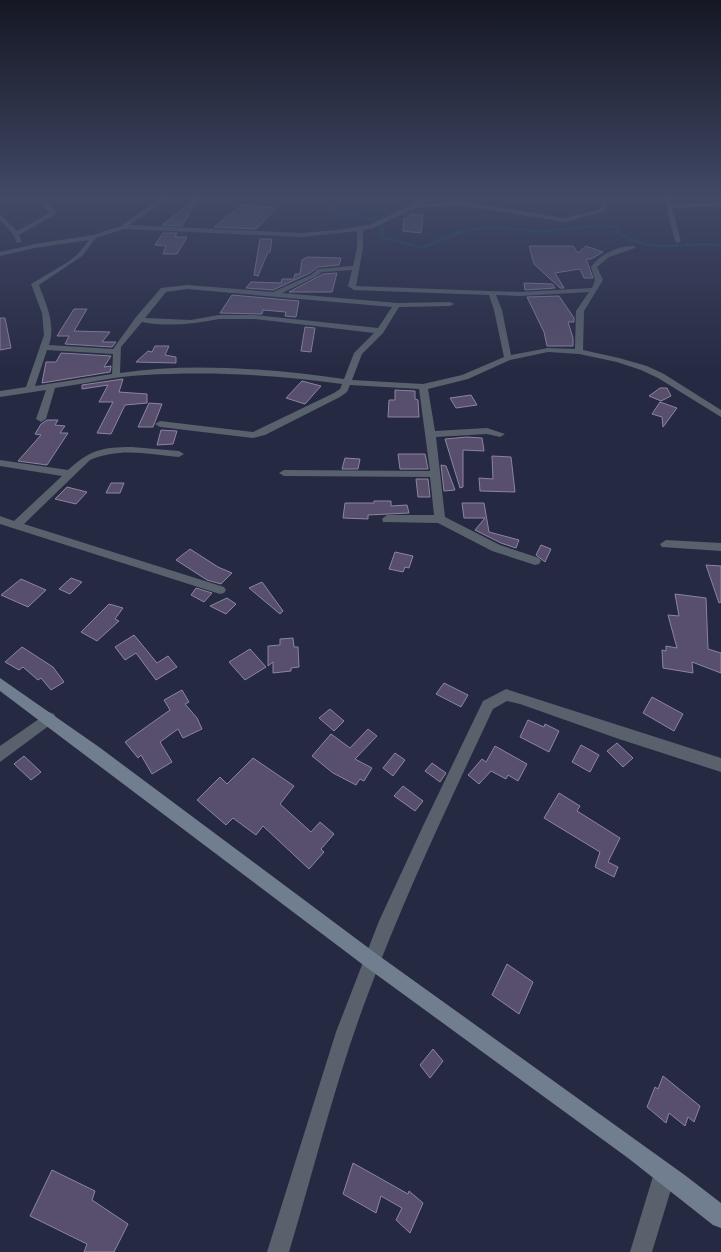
<svg xmlns="http://www.w3.org/2000/svg" width="721" height="1252" font-family="'Alegreya Sans',sans-serif">
	<style>
		.lines { fill: none; stroke-linecap: round; stroke-linejoin: round }
		.stream { stroke: #094764; stroke-width: 2.5 }
		.building { fill: #574f6b; stroke: #8d84a3 }
		.street { fill: #58616c; fill-rule: evenodd }
		.secondary { fill: #717e90; fill-rule: evenodd }
	</style>
	<rect width="100%" height="100%" fill="#262942"/>
	<g class="lines">
		<!-- stream -->
		<g class="stream">
			<polyline points="293,198 330,204 334,210 339,212 378,221"/>
			<path d="M382 224V237L422 248 460 232 479 228 497 227 539 232 602 225 618 228V232C652 257 683 240 721 245"/>
		</g>
	</g>
	<!-- building -->
	<g class="building">
		<polygon points="198,198 182,226 162,225"/>
		<polygon points="242,205 258,206 276,208 256,229 214,227"/>
		<polygon points="410,214 423,215 421,233 403,231 404,218 409,218"/>
		<polygon points="163,233 177,233 175,237 187,237 177,254 163,254 166,246 155,245"/>
		<polygon points="260,239 272,239 270,252 268,252 258,276 254,275"/>
		<polygon points="529,246 573,246 578,253 586,246 603,252 591,259 586,259 593,278 584,278 580,269 555,273 564,288 560,288 534,264"/>
		<polygon points="307,257 341,258 339,265 318,267 310,273 273,290 246,288 251,282 281,283 282,279 294,279 295,274 300,274 302,260"/>
		<polygon points="337,273 332,292 289,292 323,274"/>
		<polygon points="524,283 552,284 555,288 525,290"/>
		<polygon points="232,295 299,301 296,317 285,316 286,312 263,310 262,314 220,313"/>
		<polygon points="559,296 574,318 574,322 568,322 573,338 573,346 547,346 544,332 527,297"/>
		<polygon points="74,309 87,309 74,331 110,332 102,342 116,342 112,347 65,344 69,336 57,336"/>
		<polygon points="0,318 5,318 11,348 0,350"/>
		<polygon points="305,327 315,328 311,352 301,351"/>
		<polygon points="155,346 169,346 165,355 176,357 176,363 136,362 148,351 152,352"/>
		<polygon points="61,353 111,356 104,367 111,366 110,372 42,383 46,362 56,362"/>
		<polygon points="123,379 119,392 147,394 147,403 125,405 111,434 97,433 113,402 99,402 108,385 82,389 82,385"/>
		<polygon points="302,381 321,386 305,404 286,398"/>
		<polygon points="660,388 667,388 671,396 661,401 649,396"/>
		<polygon points="395,390 415,391 415,399 418,400 419,417 388,417 389,400 395,400"/>
		<polygon points="471,395 477,405 456,408 450,398"/>
		<polygon points="660,402 677,408 663,427 662,417 652,414"/>
		<polygon points="149,403 162,404 153,427 138,427"/>
		<polygon points="47,420 58,420 55,425 65,426 60,433 68,433 47,465 18,461 41,435 35,434 41,424"/>
		<polygon points="161,430 177,431 173,444 157,445"/>
		<polygon points="467,437 482,438 484,451 463,450 463,487 460,488 445,439"/>
		<polygon points="398,454 425,454 428,469 400,469"/>
		<polygon points="492,456 511,457 515,492 480,491 479,478 493,479"/>
		<polygon points="345,458 360,459 358,469 342,469"/>
		<polygon points="441,465 446,466 455,490 444,491"/>
		<polygon points="416,479 428,479 430,497 418,497"/>
		<polygon points="111,483 124,483 120,493 106,493"/>
		<polygon points="67,487 87,492 76,504 55,499"/>
		<polygon points="374,501 391,501 391,506 407,505 409,513 368,515 368,519 343,518 345,503 374,503"/>
		<polygon points="462,503 484,503 489,532 519,540 516,548 501,543 475,530 485,518 464,518"/>
		<polygon points="541,545 551,549 545,562 536,555"/>
		<polygon points="190,549 218,567 232,573 221,584 207,580 176,560"/>
		<polygon points="395,552 413,556 409,568 405,567 403,572 389,569"/>
		<polygon points="706,565 721,566 721,602 719,603"/>
		<polygon points="71,578 82,582 70,594 59,589"/>
		<polygon points="21,579 46,590 28,607 1,595"/>
		<polygon points="262,582 283,611 280,614 249,588"/>
		<polygon points="196,588 212,593 204,602 191,595"/>
		<polygon points="675,594 706,598 708,649 721,653 721,673 692,662 693,673 663,668 662,650 666,651 666,646 677,648 668,615 679,616"/>
		<polygon points="227,598 236,604 226,614 210,606"/>
		<polygon points="109,604 123,608 115,619 119,621 97,641 81,632"/>
		<polygon points="134,635 157,663 168,656 177,667 156,680 136,653 125,660 115,647"/>
		<polygon points="293,638 294,647 298,647 299,667 291,668 291,671 273,673 273,662 268,666 268,646 280,645 280,639"/>
		<polygon points="22,647 53,667 64,682 51,690 41,678 38,680 23,667 19,670 5,662"/>
		<polygon points="250,649 266,667 245,680 229,662"/>
		<polygon points="444,683 468,695 461,707 436,694"/>
		<polygon points="182,690 189,702 185,704 197,718 202,729 183,738 178,729 160,742 172,762 152,774 141,755 138,758 125,742 170,710 164,700"/>
		<polygon points="652,697 683,714 674,731 643,713"/>
		<polygon points="330,709 344,721 334,731 319,718"/>
		<polygon points="528,720 544,727 545,724 559,731 549,752 520,737"/>
		<polygon points="368,729 377,736 355,759 372,768 364,781 360,779 356,785 333,773 312,756 331,734 350,748"/>
		<polygon points="617,743 633,758 623,767 607,751"/>
		<polygon points="581,745 599,755 590,772 572,762"/>
		<polygon points="495,746 527,764 518,781 508,775 506,779 491,771 479,784 468,775 482,759 486,762"/>
		<polygon points="395,753 405,760 393,776 383,768"/>
		<polygon points="24,756 41,772 31,780 14,764"/>
		<polygon points="253,758 294,786 280,804 311,832 320,822 334,834 321,849 324,852 309,869 263,826 256,835 233,818 226,825 197,800 220,777 227,784"/>
		<polygon points="432,763 446,773 440,782 425,771"/>
		<polygon points="403,786 423,801 415,811 394,796"/>
		<polygon points="559,793 580,806 577,811 620,838 608,862 618,867 614,877 595,867 600,852 544,818"/>
		<polygon points="507,964 533,982 519,1014 492,995"/>
		<polygon points="433,1049 443,1061 430,1078 420,1065"/>
		<polygon points="663,1076 700,1106 694,1122 688,1117 685,1126 669,1113 666,1123 647,1107 655,1087 658,1089"/>
		<polygon points="353,1163 408,1194 409,1191 423,1203 410,1233 396,1220 402,1208 381,1196 376,1213 343,1194"/>
		<polygon points="52,1170 95,1191 92,1200 128,1224 114,1252 84,1252 87,1244 30,1216"/>
	</g>
	<g class="lines">
		<!-- street -->
		<g class="street">
			<polygon points="37,198 43,198 55,210 56,214 19,235 22,242 17,243 13,234 0,220 0,214 17,231 50,213"/>
			<path d="M162 198H169L129 225 302 233 337 230 369 225 410 206 421 198H428L420 204 460 201 564 218 599 210 606 198H612L603 212 564 222 460 205 415 208 373 228 363 230V248L356 286 520 292 592 288 595 280 591 267C600 254 619 245 635 246V248L609 257 597 267 603 280 584 311 583 350 619 358 647 366 664 374 721 410V417L658 378 641 370 617 362 579 354 548 352 510 360 468 379 428 389 435 431 487 428 505 434 500 437 487 434 436 437 445 517 500 545 539 558 541 561 539 564 535 565 492 551 438 523 383 522 382 519 387 515H434L430 477 284 476 279 473 284 470 430 471 419 389 350 385 347 392 340 397 265 435 253 438 160 427 155 424 160 421 253 432 334 393 340 389 342 384C277 375 211 371 145 375 115 376 84 384 55 388L46 419 41 422 36 419 46 390 0 397V391L26 387 44 335 42 313 31 284 68 262 78 254 89 240 35 248 0 256V252L35 244 93 235 121 226ZM124 229 302 237 357 231V248L353 266 318 269 311 275 273 292 187 285 161 288 136 317 113 349 49 345C56 324 46 304 39 285L82 256 96 238ZM352 270 348 286 354 290 489 295 494 310 504 357 462 375 423 384 352 380 362 354 383 333 399 307 450 306 454 304 450 302 397 303 282 293 315 277 322 272ZM187 289 392 307 378 328 255 315H219L191 320 145 318 166 292ZM589 292 576 311 575 349 548 348 511 355 502 310 496 295 520 296ZM219 319H255L374 333 354 353 344 379C272 369 192 362 120 373L121 347 142 322C168 327 193 324 219 319ZM47 350 113 354 112 374 35 386Z"/>
			<polygon points="664,198 670,198 671,204 721,202 721,206 672,208 681,241 678,243 675,241"/>
			<path d="M132 447 179 451 184 454 179 457C149 454 119 447 90 460L24 524 224 587 226 590 224 593 220 594 0 524V516L14 521 62 476 0 466V460L68 470C90 450 102 447 132 447Z"/>
			<polygon points="666,540 721,543 721,551 662,547 660,544"/>
			<path d="M506 689 721 758V772L619 739 520 704 507 701 493 709C449 803 404 897 368 994 336 1078 315 1166 289 1252H267L336 1032 379 921 423 826 483 701Z"/>
			<polygon points="49,712 54,714 56,718 54,722 0,762 0,746"/>
			<polygon points="665,1162 672,1166 676,1173 652,1252 630,1252 654,1173 658,1166"/>
		</g>
		<!-- secondary -->
		<polygon class="secondary" points="0,678 99,747 378,955 686,1176 721,1203 721,1228 713,1225 628,1158 366,967 0,691"/>
	</g>
	<!-- sky -->
	<linearGradient id="sky" x2="0" y2="1"><stop stop-color="#151724"/><stop offset="0.53" stop-color="#414965"/><stop offset="1" stop-color="#414965" stop-opacity="0"/></linearGradient>
	<rect width="721" height="373" fill="url(#sky)"/>
</svg>
